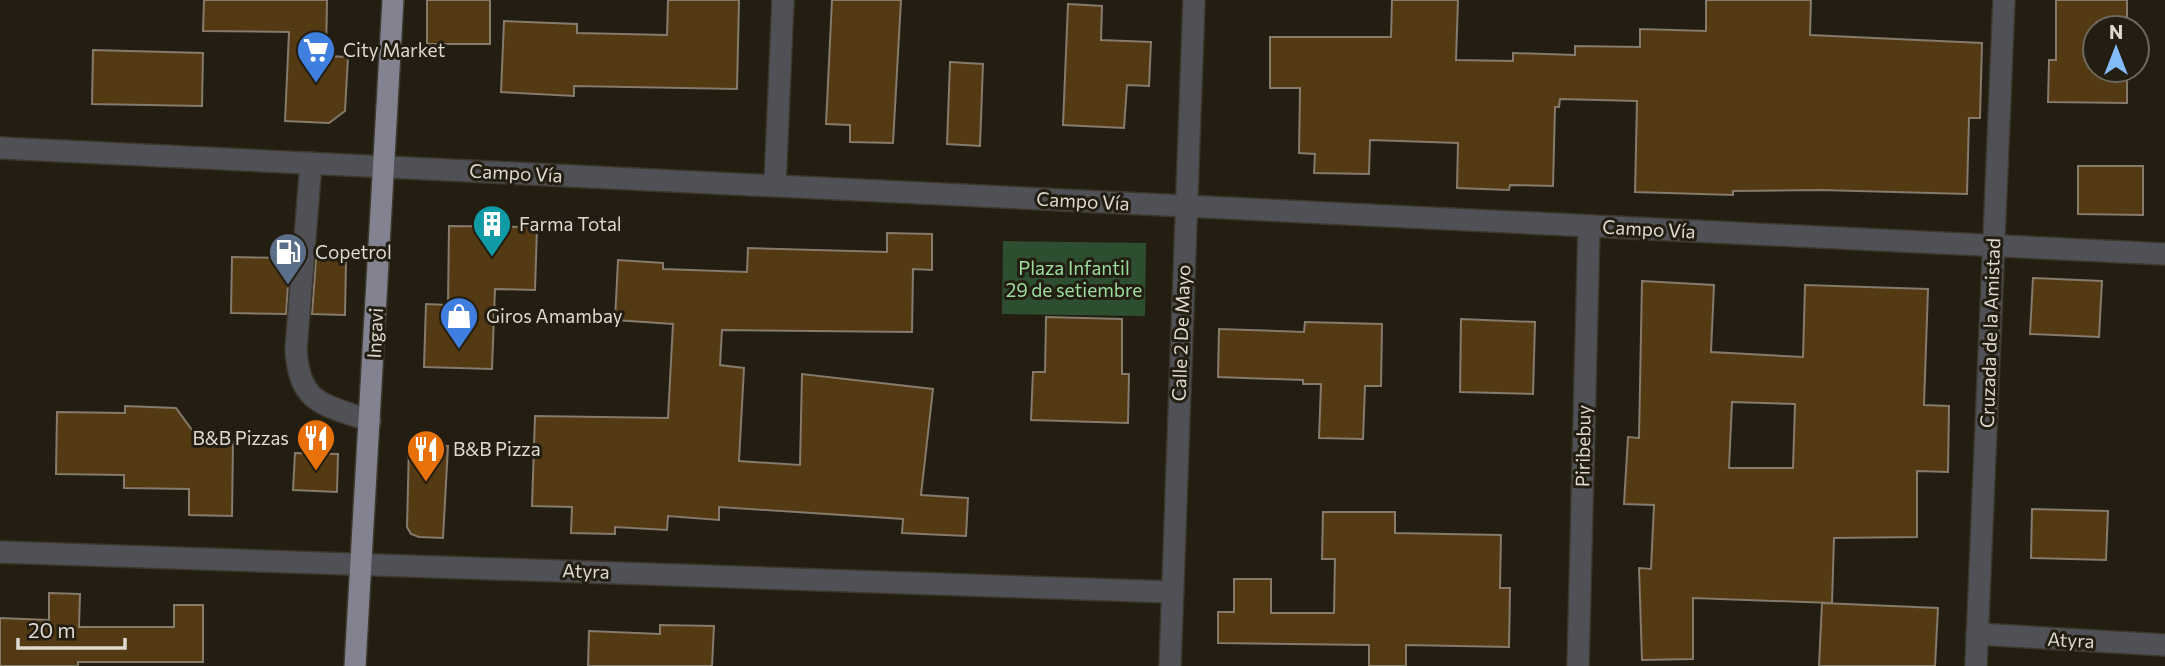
<svg xmlns="http://www.w3.org/2000/svg" width="2165" height="666" font-family="Commissioner,sans-serif">
	<style>
		.green { fill: #2d4e2f }
		.building { fill: #543a13; stroke: #857a6c; stroke-width: 2; fill-rule: evenodd }
		.lines { fill: none; stroke-linecap: round; stroke-linejoin: round }
		.minor-casing { stroke: #3d382c; stroke-width: 24 }
		.major-casing { stroke: #3d382c; stroke-width: 24 }
		.minor { stroke: #505057; stroke-width: 21 }
		.major { stroke: #828290; stroke-width: 21 }
		.labels { text-anchor: middle; stroke-width: 6; stroke-linejoin: round; paint-order: stroke }
		.poi-label { font-size: 19px; fill: #dedad2; stroke: #231e11; text-anchor: start }
		.street-label { font-size: 19px; fill: #dedad2; stroke: #231e11 }
		.park-label { font-size: 19px; fill: #9bde9e; stroke: #231e11 }
	</style>
	<rect width="100%" height="100%" fill="#231e11"/>
	<!-- green -->
	<polygon class="green" points="1003,241 1146,243 1145,316 1002,314"/>
	<!-- building -->
	<g class="building">
		<polygon points="204,0 327,0 326,56 348,57 345,111 329,123 285,121 289,32 203,31"/>
		<rect x="427" y="0" width="63" height="44"/>
		<polygon points="668,0 739,0 737,89 574,86 574,96 501,92 504,21 577,24 577,33 667,35"/>
		<polygon points="832,0 901,0 893,143 850,142 850,125 826,124"/>
		<polygon points="1392,0 1458,0 1456,60 1513,61 1513,53 1575,55 1575,46 1640,47 1640,29 1706,31 1706,0 1811,0 1810,35 1982,43 1980,118 1969,118 1967,194 1821,190 1733,191 1733,195 1635,192 1637,101 1560,99 1559,107 1555,107 1553,186 1510,185 1509,190 1457,188 1458,143 1370,140 1369,174 1314,173 1315,154 1299,153 1300,88 1270,88 1270,37 1391,37"/>
		<polygon points="2056,0 2127,0 2127,28 2095,28 2095,70 2127,70 2127,103 2048,102 2049,60 2056,60"/>
		<polygon points="1068,4 1102,6 1101,40 1151,42 1149,86 1127,85 1124,128 1063,125"/>
		<polygon points="93,50 203,53 202,106 92,104"/>
		<polygon points="950,62 983,64 980,146 947,144"/>
		<polygon points="2078,166 2143,166 2143,215 2078,214"/>
		<polygon points="449,226 537,227 535,290 495,289 492,369 424,367 426,304 448,305"/>
		<polygon points="887,233 932,234 932,270 913,269 912,332 722,330 720,365 744,368 739,461 800,465 802,374 933,389 921,495 968,498 966,536 902,533 903,519 719,507 719,520 668,516 667,530 615,527 615,534 571,533 572,507 532,506 535,416 668,418 673,324 615,320 618,260 663,263 663,269 747,272 748,248 887,252"/>
		<polygon points="232,257 290,258 286,314 231,313"/>
		<polygon points="316,259 346,259 345,315 312,314"/>
		<polygon points="2033,278 2102,281 2099,337 2030,334"/>
		<path d="M1642 281 1714 285 1711 352 1803 357 1805 285 1928 289 1924 405 1949 406 1948 472 1917 471V537L1834 538 1832 603 1693 598V659L1642 660 1639 568 1651 569 1654 505 1624 504 1628 437 1639 438ZM1732 402 1795 404 1793 468H1729Z"/>
		<polygon points="1046,317 1122,319 1122,374 1129,374 1128,423 1031,420 1033,372 1045,372"/>
		<polygon points="1461,319 1535,322 1533,394 1460,392"/>
		<polygon points="1305,322 1382,324 1381,386 1365,386 1363,439 1319,438 1321,384 1303,384 1303,380 1218,377 1219,329 1304,332"/>
		<polygon points="125,406 176,408 200,441 233,442 232,516 189,515 189,489 124,488 124,475 56,474 57,412 125,413"/>
		<polygon points="409,444 448,446 443,538 419,537 411,534 407,527"/>
		<polygon points="295,453 338,454 337,492 293,490"/>
		<polygon points="2032,509 2108,511 2106,560 2031,558"/>
		<polygon points="1323,512 1395,512 1395,533 1501,535 1500,588 1510,588 1509,647 1406,645 1406,666 1369,666 1369,645 1218,643 1218,612 1234,612 1234,579 1271,579 1271,613 1334,613 1335,559 1322,559"/>
		<polygon points="49,593 80,594 79,627 174,627 174,605 203,605 203,662 78,662 78,666 0,666 0,618 49,620"/>
		<polygon points="1822,603 1938,608 1935,666 1819,666"/>
		<polygon points="660,625 714,626 712,666 588,666 589,631 660,634"/>
	</g>
	<g class="lines">
		<!-- minor casing -->
		<g class="minor-casing">
			<g id="minor">
				<polyline points="0,148 2165,254"/>
				<path d="M311 163 296 349C299 405 324 404 370 421"/>
				<polyline points="775,185 783,0"/>
				<polyline points="0,552 1173,592"/>
				<polyline points="1977,634 2165,645"/>
				<polyline points="1170,666 1194,0"/>
				<polyline points="1578,666 1589,226"/>
				<polyline points="1976,666 2004,0"/>
			</g>
		</g>
		<!-- major casing -->
		<g class="major-casing">
			<polyline id="major" points="355,666 393,0"/>
		</g>
		<!-- minor -->
		<use href="#minor" class="minor"/>
		<!-- major -->
		<use href="#major" class="major"/>
	</g>
	<!-- icons -->
	<defs>
		<g id="supermarket-pin" transform="scale(2.0125)"><path d="M0 17L-7.5 6A9.5 9.5 0 1 1 7.5 6Z" fill="#3f7fe0" stroke="#231e11"/><path d="M-6-5.5h2.5l.6 2H6L4.5 2H-2.5L-4.4-4H-6ZM-1.5 3.2a1.3 1.3 0 1 0 .1 0ZM3 3.2a1.3 1.3 0 1 0 .1 0Z" fill="#fff"/></g>
		<g id="building-pin" transform="scale(2.0125)"><path d="M0 17L-7.5 6A9.5 9.5 0 1 1 7.5 6Z" fill="#0f9aa8" stroke="#231e11"/><path d="M-4-6H4V6H1V3H-1V6H-4ZM-2.5-4.3h1.7v1.8h-1.7ZM.8-4.3h1.7v1.8H.8ZM-2.5-1h1.7V.8h-1.7ZM.8-1h1.7V.8H.8Z" fill="#fff"/></g>
		<g id="fuel-pin" transform="scale(2.0125)"><path d="M0 17L-7.5 6A9.5 9.5 0 1 1 7.5 6Z" fill="#5c6f8a" stroke="#231e11"/><path d="M-5.5-6h7V0h2V4h1.3V-2.5L3-4.5l.8-.8L6-3V5H2.5V1h-1V6h-7ZM-4.2-4.7v3.2H.2V-4.7Z" fill="#fff"/></g>
		<g id="shop-pin" transform="scale(2.0125)"><path d="M0 17L-7.5 6A9.5 9.5 0 1 1 7.5 6Z" fill="#3f7fe0" stroke="#231e11"/><path d="M-5-2.5h2.3a2.7 3.5 0 0 1 5.4 0H5L5.5 6h-11ZM-1.5-2.5h3a1.5 2.3 0 0 0-3 0Z" fill="#fff"/></g>
		<g id="restaurant-pin" transform="scale(2.0125)"><path d="M0 17L-7.5 6A9.5 9.5 0 1 1 7.5 6Z" fill="#e8710a" stroke="#231e11"/><path d="M-5-6h1v4h1v-4h1v4h1v-4h1v5L-1.5 .5V6h-2V.5L-5-1ZM5-6V6H3V1.5H1.5Q1.5-4 5-6Z" fill="#fff"/></g>
	</defs>
	<g fill-rule="evenodd">
		<use href="#supermarket-pin" x="316" y="50"/>
		<use href="#building-pin" x="492" y="224"/>
		<use href="#fuel-pin" x="288" y="252"/>
		<use href="#shop-pin" x="459" y="316"/>
		<use href="#restaurant-pin" x="316" y="438"/>
		<use href="#restaurant-pin" x="426" y="449"/>
	</g>
	<g class="labels">
		<!-- poi labels -->
		<g class="poi-label">
			<text x="343" y="57">City Market</text>
			<text x="519" y="231">Farma Total</text>
			<text x="315" y="259">Copetrol</text>
			<text x="486" y="323">Giros Amambay</text>
			<text x="289" y="445" text-anchor="end">B&amp;B Pizzas</text>
			<text x="453" y="456">B&amp;B Pizza</text>
		</g>
		<!-- street labels -->
		<g class="street-label">
			<text transform="translate(516 173) rotate(3)" y="7">Campo Vía</text>
			<text transform="translate(1083 201) rotate(3)" y="7">Campo Vía</text>
			<text transform="translate(1649 229) rotate(3)" y="7">Campo Vía</text>
			<text transform="translate(375 333) rotate(-87)" y="7">Ingavi</text>
			<text transform="translate(1181 333) rotate(-88)" y="7">Calle 2 De Mayo</text>
			<text transform="translate(1990 333) rotate(-88)" y="7">Cruzada de la Amistad</text>
			<text transform="translate(1583 446) rotate(-89)" y="7">Piribebuy</text>
			<text transform="translate(586 571) rotate(2)" y="7">Atyra</text>
			<text transform="translate(2071 640) rotate(3)" y="7">Atyra</text>
		</g>
		<!-- park labels -->
		<g class="park-label">
			<text x="1074" y="275">Plaza Infantil<tspan x="1074" dy="22">29 de setiembre</tspan></text>
		</g>
	</g>
	<!-- north arrow -->
	<g transform="translate(2116 49)"><circle r="33" fill="#231e11" stroke="#6e695e" stroke-width="2"/>
	<path d="M0-5L12 26L0 18L-12 26Z" fill="#84bcfb"/>
	<text y="-10" font-size="19" font-weight="bold" text-anchor="middle" fill="#dedad2">N</text>
	</g>
	<!-- scale -->
	<path d="M18 638v10h107v-10" fill="none" stroke="#dedad2" stroke-width="3.5"/>
	<text x="28" y="638" font-size="21" fill="#dedad2" stroke="#231e11" stroke-width="5" paint-order="stroke">20 m</text>
</svg>
